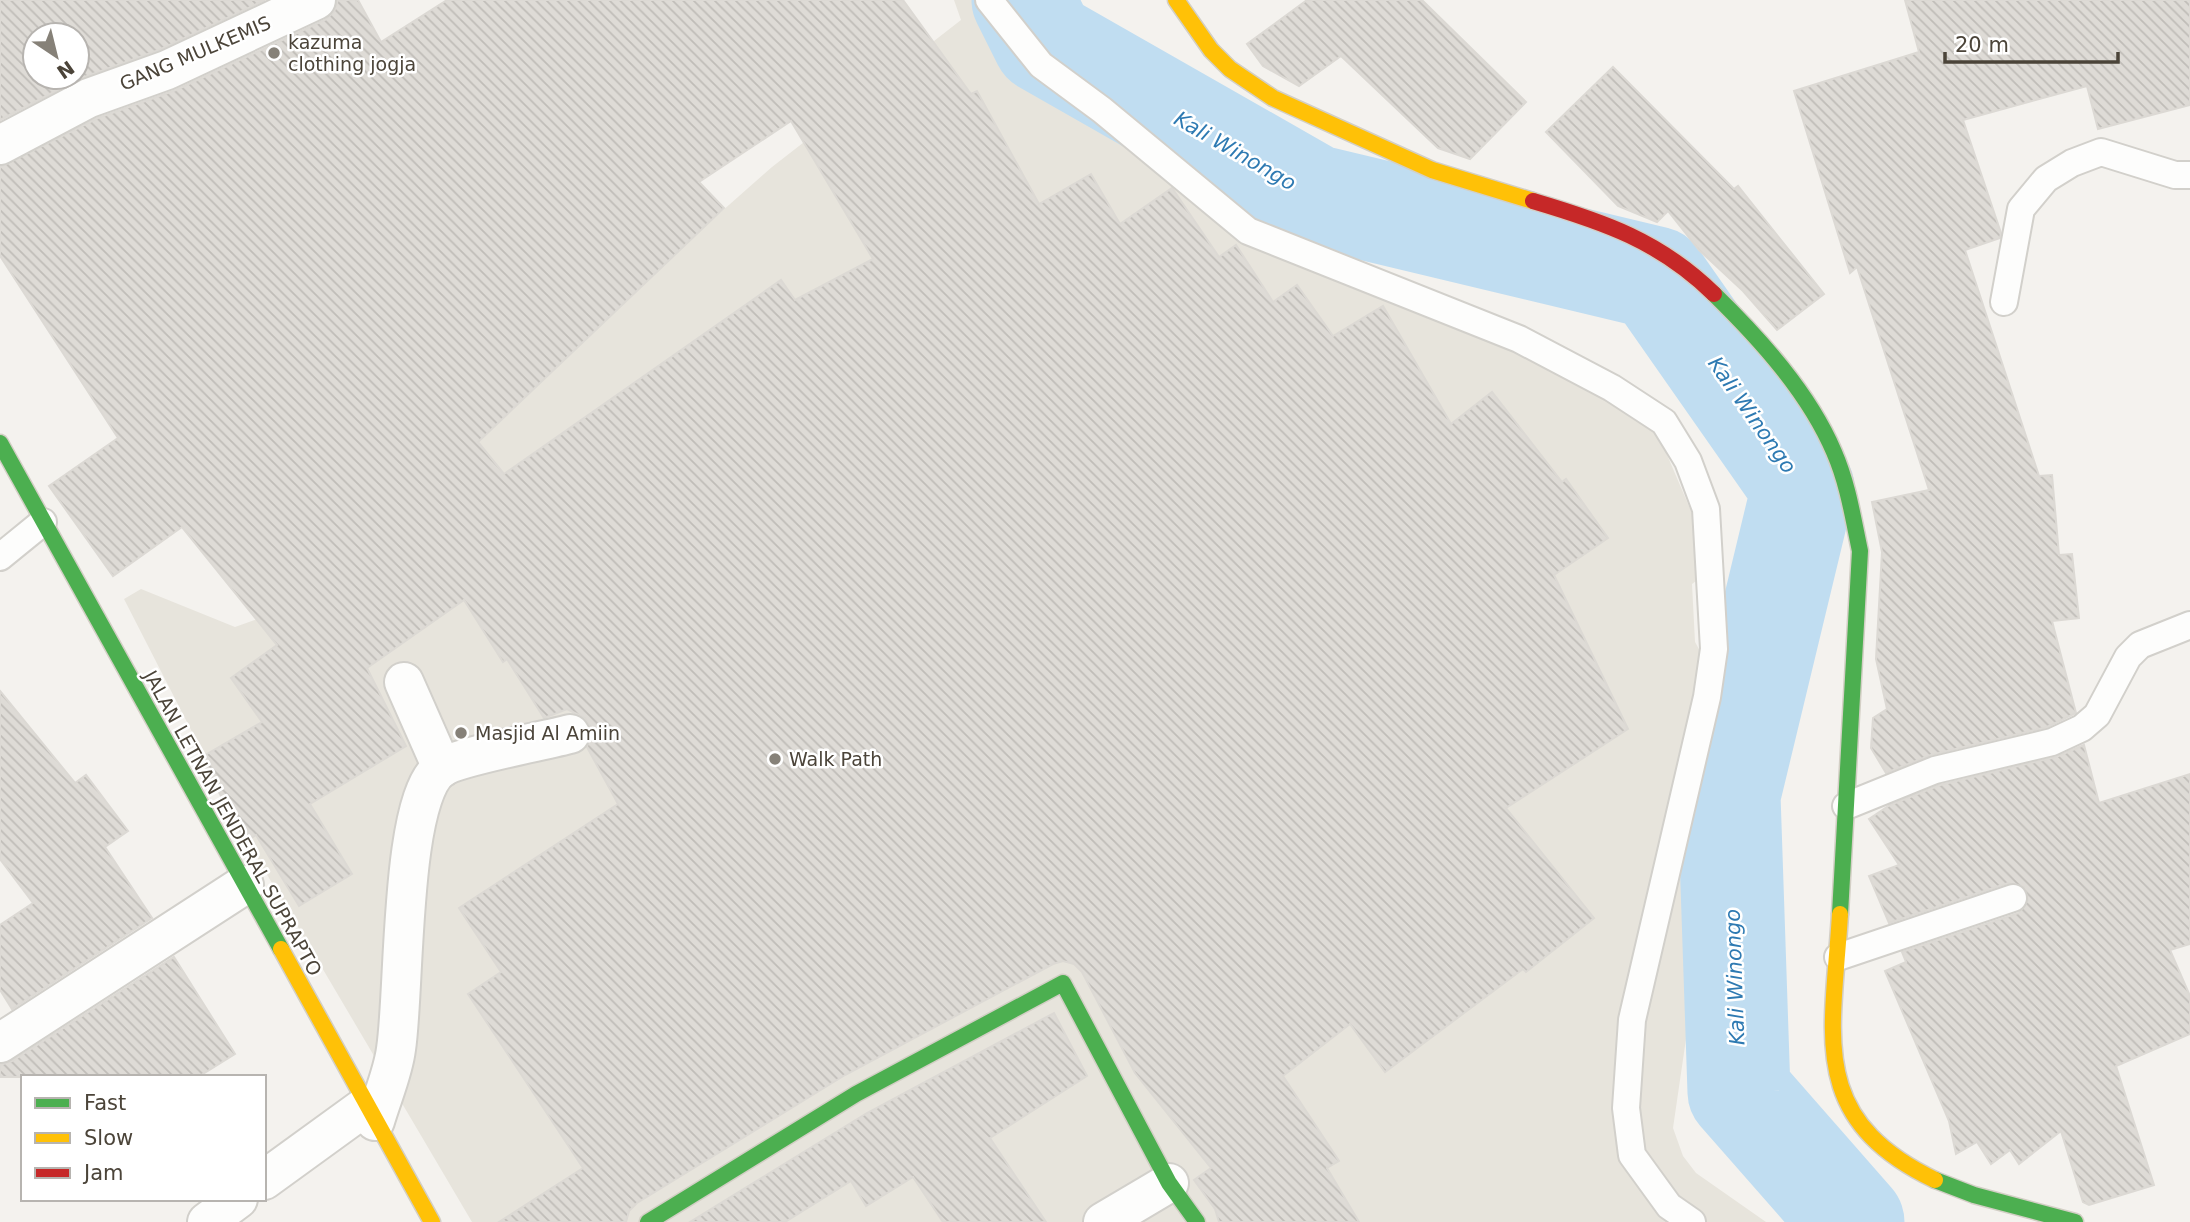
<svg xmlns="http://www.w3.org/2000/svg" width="2190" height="1222" font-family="'DejaVu Sans',sans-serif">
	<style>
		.residential { fill: #e7e4dc }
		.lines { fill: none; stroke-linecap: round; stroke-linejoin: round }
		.river { stroke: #c0ddf1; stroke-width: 103 }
		.building { fill: url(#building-back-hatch); stroke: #dcd9d4; stroke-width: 2; fill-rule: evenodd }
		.lane-casing { stroke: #d2d0cb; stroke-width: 30 }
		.street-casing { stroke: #d2d0cb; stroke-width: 42 }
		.fast-casing { stroke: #d3cfc5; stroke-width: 19 }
		.slow-casing { stroke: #d3cfc5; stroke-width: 19 }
		.jam-casing { stroke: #d3cfc5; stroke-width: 19 }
		.lane { stroke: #fdfdfc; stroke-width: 26 }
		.street { stroke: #fdfdfc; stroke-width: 38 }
		.fast { stroke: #4caf50; stroke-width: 16 }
		.slow { stroke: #ffc107; stroke-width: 16 }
		.jam { stroke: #c62828; stroke-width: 16 }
		.poi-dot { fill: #868178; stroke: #fff; stroke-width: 2.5 }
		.labels { text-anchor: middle; stroke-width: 5; stroke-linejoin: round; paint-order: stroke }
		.poi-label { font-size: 19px; fill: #4b4439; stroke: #fff; text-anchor: start }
		.street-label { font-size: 19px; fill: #4b4439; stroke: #fff }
		.water-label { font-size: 21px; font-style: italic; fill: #2e7ab2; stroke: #fff }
	</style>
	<defs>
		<pattern id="building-back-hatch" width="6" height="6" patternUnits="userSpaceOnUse" patternTransform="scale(1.75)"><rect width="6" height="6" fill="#dedbd6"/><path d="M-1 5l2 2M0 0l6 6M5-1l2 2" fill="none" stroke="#c0bdb8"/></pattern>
	</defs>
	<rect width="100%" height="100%" fill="#f4f2ee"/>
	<!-- residential -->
	<polygon class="residential" points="954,0 1007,0 1036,50 1262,228 1344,253 1389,294 1647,408 1715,567 1692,584 1695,642 1709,667 1727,717 1713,909 1687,1032 1673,1128 1683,1156 1696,1173 1766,1222 472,1222 252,849 124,599 141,589 235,627 288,608 601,318 772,167 961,20"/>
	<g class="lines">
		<!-- river -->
		<polyline class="river" points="1023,0 1044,42 1314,196 1656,278 1803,488 1729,795 1739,1092 1853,1222"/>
	</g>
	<!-- building -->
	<g class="building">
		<path d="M0 0H265L159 50 79 79 0 120ZM35 35H77V77H35Z"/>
		<path d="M338 0H358L381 42 447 0H903L971 94 977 91 1039 204 1091 174 1120 224 1172 188 1219 257 1236 245 1273 302 1297 285 1333 336 1383 306 1451 424 1492 392 1562 482 1566 479 1608 538 1554 575 1628 729 1506 808 1594 918 1526 972 1523 969 1385 1072 1350 1024 1283 1076 1339 1161 1327 1168 1359 1222H1219L1215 1209 1194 1180 1211 1168 1135 1073 1082 972 1074 964 1063 961 1053 964 845 1075 637 1203 629 1211 626 1222H499L583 1168 468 994 501 972 459 908 618 804 587 747 591 728 585 718 567 709 544 718 507 659 503 662 464 600 367 668 406 746 310 804 352 874 299 906 256 835 246 841 200 758 262 722 231 678 277 645 182 527 113 576 49 486 118 438 0 256V167L98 118 176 90 325 20 334 12ZM791 121 873 259 795 300 781 280 504 474 478 442 724 208 699 182Z"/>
		<polygon points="1307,0 1422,0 1526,102 1470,159 1438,148 1341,56 1299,86 1263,66 1247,44"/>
		<polygon points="1905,0 2190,0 2190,105 2098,129 2087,86 1963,120 2001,233 2000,238 1965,250 2039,476 2052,475 2059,555 2072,554 2079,618 2052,621 2076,713 2047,727 1931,755 1886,773 1871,748 1873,718 1887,709 1876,659 1882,552 1872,502 1929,490 1857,267 1850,273 1794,91 1919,52"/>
		<polygon points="1613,67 1734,189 1738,186 1824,294 1777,330 1743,291 1699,250 1668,211 1657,222 1618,206 1546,132"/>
		<polygon points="0,691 75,783 86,775 128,831 105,847 152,918 12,1009 0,990 0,925 33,903 0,859"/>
		<polygon points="2084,745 2099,803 2190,774 2190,944 2170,950 2190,996 2190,1034 2116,1066 2154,1185 2089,1205 2083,1202 2061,1131 2019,1164 2010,1150 1991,1164 1977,1142 1956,1154 1949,1121 1885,971 1906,962 1902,952 2019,913 2028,900 2024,887 2008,883 1889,923 1869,876 1899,865 1869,819 1890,805 1940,785 2056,757"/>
		<polygon points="174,957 235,1054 198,1077 0,1077 0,1065 12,1061"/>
		<polygon points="1054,1013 1087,1076 990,1138 1046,1222 943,1222 913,1177 866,1206 851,1181 785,1222 690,1222 867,1113"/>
	</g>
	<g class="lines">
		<!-- lane casing -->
		<g class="lane-casing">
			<g id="lane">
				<polyline points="989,0 1041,65 1102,110 1248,231 1519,339 1612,388 1664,422 1688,461 1706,509 1714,649 1707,697 1632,1020 1626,1108 1632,1155 1669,1206 1692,1222"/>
				<polyline points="2004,302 2021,209 2046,179 2072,163 2101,152 2175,175 2190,175"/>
				<polyline points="0,557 43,522"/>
				<polyline points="1846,806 1935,770 2052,742 2082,728 2097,715 2128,657 2140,645 2190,625"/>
				<polyline points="1838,957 2013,898"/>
			</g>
		</g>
		<!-- street casing -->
		<g class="street-casing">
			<g id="street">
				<polyline points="0,145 89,98 167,70 316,0"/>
				<polyline points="404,682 442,768"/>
				<polyline points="0,1043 244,885"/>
				<path d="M375 1121C382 1097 393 1073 396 1049 405 993 399 798 441 768 459 756 544 741 570 734"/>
				<polyline points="264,1180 366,1106"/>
				<polyline points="207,1222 238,1199"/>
				<polyline points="1103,1222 1169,1183"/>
			</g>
		</g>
		<!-- fast casing -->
		<g class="fast-casing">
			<g id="fast">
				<path d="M1714 294C1760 339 1809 393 1834 452 1848 484 1853 518 1860 551L1840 914"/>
				<polyline points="0,443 281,949"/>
				<polyline points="1935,1180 1974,1195 2075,1222"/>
				<polyline points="648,1222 856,1094 1063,983 1169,1183 1197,1222"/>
			</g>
		</g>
		<!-- slow casing -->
		<g class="slow-casing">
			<g id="slow">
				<polyline points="1176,0 1211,50 1230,69 1273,98 1432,170 1533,201"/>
				<path d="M1840 914C1833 1035 1806 1118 1935 1180"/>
				<polyline points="281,949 432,1222"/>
			</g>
		</g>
		<!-- jam casing -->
		<g class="jam-casing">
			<path id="jam" d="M1533 201C1604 222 1660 241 1714 294"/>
		</g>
		<!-- lane -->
		<use href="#lane" class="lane"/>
		<!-- street -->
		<use href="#street" class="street"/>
		<!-- fast -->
		<use href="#fast" class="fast"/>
		<!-- slow -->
		<use href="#slow" class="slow"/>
		<!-- jam -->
		<use href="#jam" class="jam"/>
	</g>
	<!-- markers -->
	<g class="poi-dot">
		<circle cx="274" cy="53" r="7"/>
		<circle cx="461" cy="733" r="7"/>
		<circle cx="775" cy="759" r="7"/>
	</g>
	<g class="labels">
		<!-- poi labels -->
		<g class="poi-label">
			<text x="288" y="49">kazuma<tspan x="288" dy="22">clothing jogja</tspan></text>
			<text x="475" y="740">Masjid Al Amiin</text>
			<text x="789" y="766">Walk Path</text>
		</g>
		<!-- street labels -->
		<g class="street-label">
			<text transform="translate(195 53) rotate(-23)" y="7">GANG MULKEMIS</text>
			<text transform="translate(233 823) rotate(61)" y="7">JALAN LETNAN JENDERAL SUPRAPTO</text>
		</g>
		<!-- water labels -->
		<g class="water-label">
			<text transform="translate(1235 151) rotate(30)" y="7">Kali Winongo</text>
			<text transform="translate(1752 415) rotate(55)" y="7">Kali Winongo</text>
			<text transform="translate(1735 977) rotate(-92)" y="7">Kali Winongo</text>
		</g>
	</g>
	<!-- legend -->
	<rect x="21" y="1075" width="245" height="126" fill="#ffffff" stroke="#b7b4b0" stroke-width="2"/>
	<rect x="35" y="1098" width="35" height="10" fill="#4caf50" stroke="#b7b4b0" stroke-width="2"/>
	<text x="84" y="1110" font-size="21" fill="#4b4439">Fast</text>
	<rect x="35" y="1133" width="35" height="10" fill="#ffc107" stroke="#b7b4b0" stroke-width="2"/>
	<text x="84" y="1145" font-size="21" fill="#4b4439">Slow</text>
	<rect x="35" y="1168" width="35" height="10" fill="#c62828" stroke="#b7b4b0" stroke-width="2"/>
	<text x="84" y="1180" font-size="21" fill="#4b4439">Jam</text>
	<!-- north arrow -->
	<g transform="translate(56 56) rotate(145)"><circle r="33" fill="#ffffff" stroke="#b7b4b0" stroke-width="2"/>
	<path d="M0-5L12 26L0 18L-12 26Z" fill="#868178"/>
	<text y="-10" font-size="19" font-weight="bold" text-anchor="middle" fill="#4b4439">N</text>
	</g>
	<!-- scale -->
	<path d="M1945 52v10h173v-10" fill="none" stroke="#4b4439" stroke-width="3.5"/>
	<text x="1955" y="52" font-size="21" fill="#4b4439" stroke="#ffffff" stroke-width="5" paint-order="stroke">20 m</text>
</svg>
